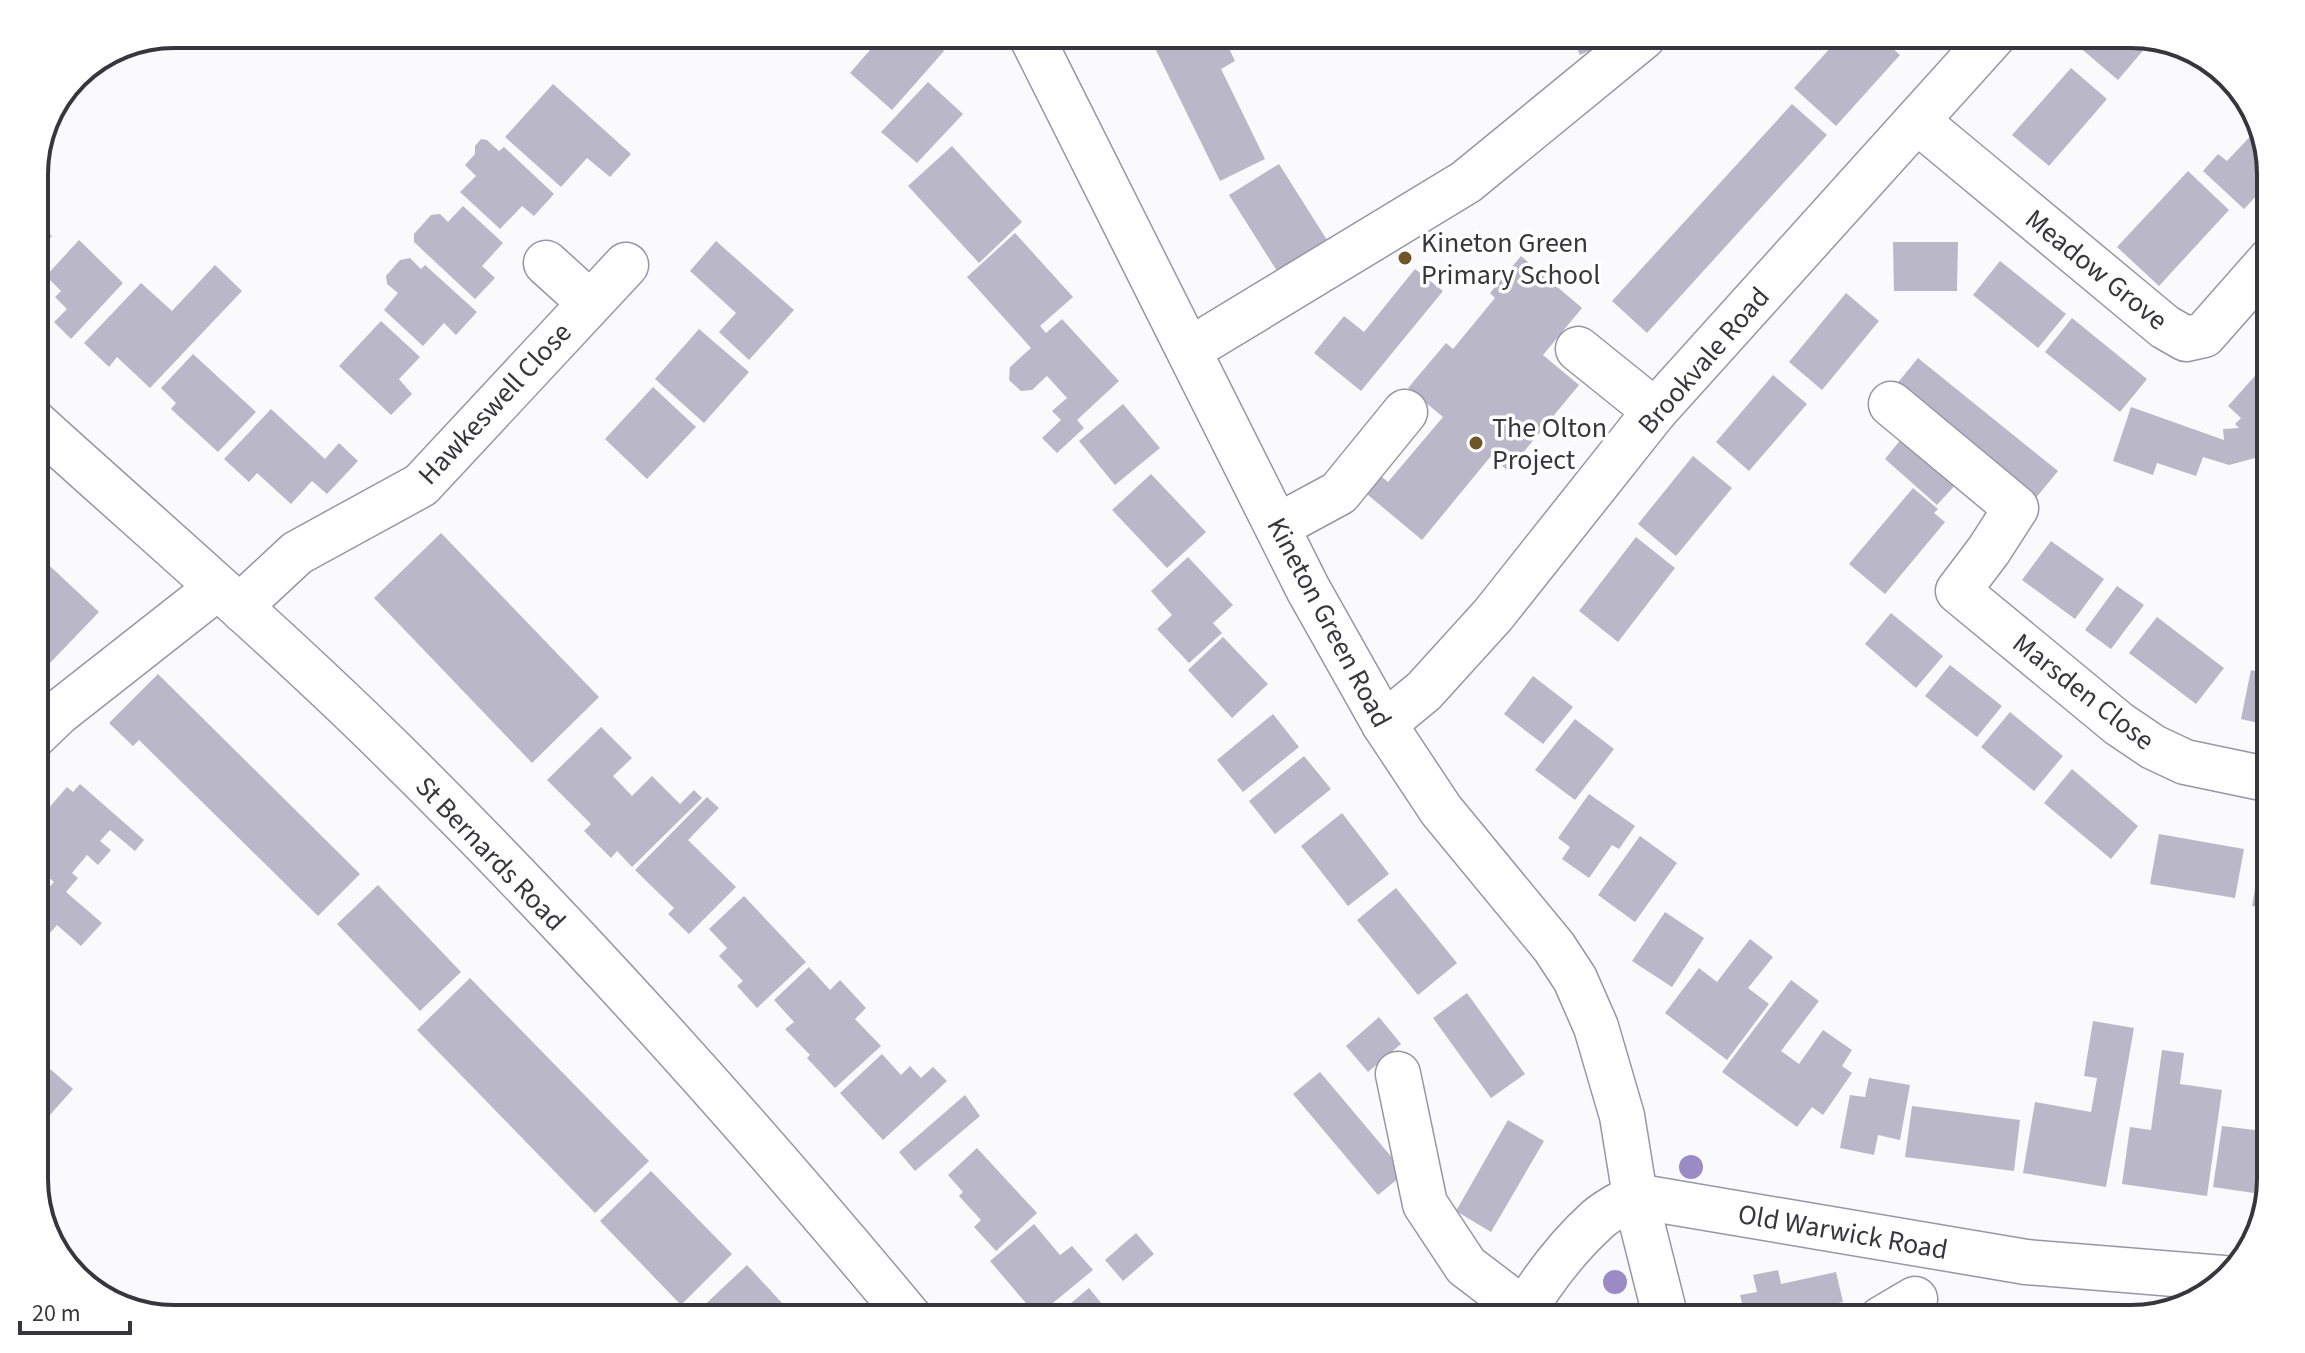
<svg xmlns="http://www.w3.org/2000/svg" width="2305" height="1353" font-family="'Source Sans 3',sans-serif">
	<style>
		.building { fill: #bab8c8 }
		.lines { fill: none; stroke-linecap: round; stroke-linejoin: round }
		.minor-casing { stroke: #9796a5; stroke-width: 47 }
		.minor { stroke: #fff; stroke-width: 44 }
		.tree { fill: #9b8bc4 }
		.poi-dot { fill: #6f5527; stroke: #fff; stroke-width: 3 }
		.labels { text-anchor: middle; stroke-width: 7; stroke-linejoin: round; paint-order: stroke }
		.poi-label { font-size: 28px; fill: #36363c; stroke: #fff; text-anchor: start }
		.street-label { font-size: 28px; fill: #36363c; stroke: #fff }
		.rim { fill: none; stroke: #36363c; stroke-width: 4 }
	</style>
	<rect width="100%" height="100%" fill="#fafafd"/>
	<!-- building -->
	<g class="building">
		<polygon points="884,34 924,34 944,51 892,110 850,73"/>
		<polygon points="1148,34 1222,34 1235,61 1221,69 1265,159 1220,181"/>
		<polygon points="1571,34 1628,34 1580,55"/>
		<polygon points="1843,34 1877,34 1900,55 1836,126 1794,88"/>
		<polygon points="1898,34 1916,34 1908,43"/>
		<polygon points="2088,34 2131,34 2152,40 2118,80 2078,46"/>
		<polygon points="2071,68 2107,99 2049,166 2012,135"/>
		<polygon points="928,82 963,114 917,163 881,132"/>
		<polygon points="553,84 631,154 610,177 587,158 561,187 505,137"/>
		<polygon points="1792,104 1827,135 1647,333 1612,301"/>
		<polygon points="2259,127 2271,165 2271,180 2244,209 2203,171 2218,154 2227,161"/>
		<polygon points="481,139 487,140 499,151 504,147 554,194 534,216 522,206 500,229 460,192 476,176 465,165 475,154 475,146"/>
		<polygon points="952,146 1022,222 979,263 908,186"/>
		<polygon points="1279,164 1327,240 1277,271 1229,195"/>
		<polygon points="2188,171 2229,210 2159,286 2117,247"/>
		<polygon points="463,206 503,243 482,266 495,278 475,299 414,242 414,234 431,215 440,214 448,222"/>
		<polygon points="34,222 52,236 34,257"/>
		<polygon points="1015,233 1073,297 1040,326 1046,333 1062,319 1119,381 1077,420 1084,428 1057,453 1042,438 1061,420 1052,411 1067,398 1047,376 1032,390 1021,391 1009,380 1010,367 1031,348 967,277"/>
		<polygon points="79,240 123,283 71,339 54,322 67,309 55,297 61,291 46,276"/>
		<polygon points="716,241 794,310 749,360 719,332 736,313 690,271"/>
		<polygon points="1893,242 1958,242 1957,291 1894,291"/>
		<polygon points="1521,256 1582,308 1543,355 1579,385 1508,471 1491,456 1422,540 1356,485 1370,467 1388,482 1443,417 1408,388 1446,343 1453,349 1495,298 1490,293"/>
		<polygon points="410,258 421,269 425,265 477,312 456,335 444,323 423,346 384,310 398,293 387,284 386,276 400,260"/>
		<polygon points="2000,261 2066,314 2038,348 1973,295"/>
		<polygon points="215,265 242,291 150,388 117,357 109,367 84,343 141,283 172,311"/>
		<polygon points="1415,269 1443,291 1361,391 1314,353 1344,316 1364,332"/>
		<polygon points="1846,293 1879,321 1822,390 1789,362"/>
		<polygon points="2072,318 2147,379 2120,412 2045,352"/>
		<polygon points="381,321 420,357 399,379 412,394 391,415 339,366"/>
		<polygon points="699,329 749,372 704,423 655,379"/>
		<polygon points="193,354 256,412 218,452 171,409 176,403 161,388"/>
		<polygon points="1918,358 2058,471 2035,499 1895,386"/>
		<polygon points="2271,358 2271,433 2257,449 2255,458 2229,465 2203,457 2196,476 2157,463 2153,475 2113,461 2131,407 2224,440 2223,429 2239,428 2235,424 2241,418 2228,406"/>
		<polygon points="1773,375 1807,404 1749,471 1716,442"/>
		<polygon points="653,387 696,427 647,479 605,439"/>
		<polygon points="1123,404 1160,448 1115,485 1079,441"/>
		<polygon points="271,409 325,459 339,443 358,461 327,494 312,481 291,504 257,473 249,482 224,459"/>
		<polygon points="1902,438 1956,484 1937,505 1885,459"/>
		<polygon points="1693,456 1732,488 1676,556 1638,524"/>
		<polygon points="1151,474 1206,532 1167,568 1112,510"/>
		<polygon points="1913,488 1938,509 1934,513 1945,522 1885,594 1849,564"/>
		<polygon points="441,533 599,697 532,763 374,598"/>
		<polygon points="1636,537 1675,568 1618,642 1579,611"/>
		<polygon points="2051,541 2104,579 2075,619 2022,580"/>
		<polygon points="36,553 99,612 50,663 34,648 34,555"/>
		<polygon points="1188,557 1233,605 1213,623 1222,633 1189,663 1157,629 1172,615 1151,591"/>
		<polygon points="2117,586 2144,605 2111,649 2085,630"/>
		<polygon points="1891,613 1943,656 1916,688 1865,644"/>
		<polygon points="2157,617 2224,668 2196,704 2129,653"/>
		<polygon points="1223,637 1268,684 1232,718 1188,670"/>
		<polygon points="1950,665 2002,706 1977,737 1925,696"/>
		<polygon points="2251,670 2271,675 2271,726 2241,719"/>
		<polygon points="158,674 360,874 318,916 139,740 133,746 109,723"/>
		<polygon points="1533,676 1573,707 1543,744 1504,714"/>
		<polygon points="2010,712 2063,756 2034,791 1981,747"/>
		<polygon points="1273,714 1299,747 1243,792 1217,760"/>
		<polygon points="1575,719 1614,749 1575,800 1535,770"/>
		<polygon points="601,727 632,758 613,776 632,796 652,776 680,804 694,790 702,798 632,867 617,851 611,858 584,831 591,824 547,780"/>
		<polygon points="1304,756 1331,789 1275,834 1249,801"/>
		<polygon points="2072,769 2138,826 2111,859 2044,803"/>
		<polygon points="80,784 144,840 135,851 110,830 100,841 111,850 98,865 87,855 72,873 78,878 66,892 102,923 81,946 57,925 41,943 34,936 34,904 54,882 34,865 34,825 67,787 73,792"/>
		<polygon points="1589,794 1635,826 1619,849 1612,845 1589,878 1562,859 1570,847 1558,838"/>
		<polygon points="707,797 719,808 688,840 736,887 689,934 668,914 674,908 635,870"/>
		<polygon points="1342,813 1389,874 1348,906 1301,846"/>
		<polygon points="2159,834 2244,849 2235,898 2150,884"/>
		<polygon points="1640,836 1677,863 1635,922 1598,895"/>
		<polygon points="2262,849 2271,851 2271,909 2252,906"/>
		<polygon points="378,885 461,972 420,1011 337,924"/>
		<polygon points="1396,888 1457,963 1418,995 1357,920"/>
		<polygon points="744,896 806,962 757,1008 737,986 743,981 719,956 727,948 709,929"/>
		<polygon points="1665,912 1704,938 1672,987 1632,961"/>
		<polygon points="1750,939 1773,957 1748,988 1769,1004 1727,1060 1665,1013 1699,968 1717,982"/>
		<polygon points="809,967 830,990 840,980 866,1008 855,1019 881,1046 835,1088 807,1058 810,1055 785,1029 794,1022 774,1000"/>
		<polygon points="470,978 649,1161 595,1213 417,1030"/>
		<polygon points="1791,980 1819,1001 1781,1051 1799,1064 1823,1030 1852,1050 1842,1066 1852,1073 1823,1115 1812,1107 1797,1127 1722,1072"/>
		<polygon points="1467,993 1525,1074 1491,1098 1433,1018"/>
		<polygon points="1379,1017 1401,1044 1368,1072 1346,1046"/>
		<polygon points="2093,1021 2134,1028 2106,1187 2023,1173 2035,1102 2091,1112 2097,1078 2084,1076"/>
		<polygon points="2162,1050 2184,1053 2180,1084 2222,1090 2207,1196 2122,1184 2130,1127 2151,1130"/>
		<polygon points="882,1054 901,1075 910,1066 921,1078 933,1067 947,1081 883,1140 840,1093"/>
		<polygon points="34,1055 73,1089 34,1133"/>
		<polygon points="1320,1072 1405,1173 1378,1195 1293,1094"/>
		<polygon points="1869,1078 1910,1085 1900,1140 1878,1135 1874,1155 1840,1148 1850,1095 1865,1097"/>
		<polygon points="965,1095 980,1116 915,1171 899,1152"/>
		<polygon points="1912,1106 2020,1120 2014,1171 1905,1157"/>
		<polygon points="1508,1120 1544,1141 1491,1232 1456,1211"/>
		<polygon points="2222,1126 2271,1132 2271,1180 2267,1195 2213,1187"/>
		<polygon points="977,1148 1037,1213 996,1251 974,1227 981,1220 959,1196 963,1192 948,1175"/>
		<polygon points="651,1171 732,1254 681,1305 600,1221"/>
		<polygon points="1034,1224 1060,1255 1072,1246 1093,1270 1037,1316 990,1261"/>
		<polygon points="1136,1233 1154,1254 1123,1281 1105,1260"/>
		<polygon points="747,1265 782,1303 798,1319 700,1319 695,1314"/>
		<polygon points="1778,1270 1781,1284 1836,1272 1843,1302 1786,1314 1787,1319 1746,1319 1740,1295 1757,1292 1753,1275"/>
		<polygon points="1089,1288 1114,1319 1052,1319"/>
	</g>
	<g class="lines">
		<!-- minor casing -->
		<g class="minor-casing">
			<g id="minor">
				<polyline points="1030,34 1308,589 1384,724 1441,810 1554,947 1575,979 1596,1027 1622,1116 1635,1196 1666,1319"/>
				<polyline points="1917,121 2165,327 2186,339 2204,335 2271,259"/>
				<polyline points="546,263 589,302"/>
				<polyline points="1578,349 1655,411"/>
				<polyline points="1189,350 1466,182 1643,37"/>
				<polyline points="1891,404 2016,508 1989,550 1958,591 2119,724 2153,747 2185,762 2271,780"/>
				<path d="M34 422C153 530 274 634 388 746 572 927 746 1121 911 1319"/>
				<polyline points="1278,526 1339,493 1405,412"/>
				<polyline points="244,611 254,593 297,553 421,485 626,265"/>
				<polyline points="1384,724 1424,691 1493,615 1655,411 1995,34"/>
				<polyline points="34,736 58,713 217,588"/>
				<polyline points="1398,1074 1425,1204 1466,1266 1524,1310"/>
				<path d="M1519 1319C1540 1283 1566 1248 1598 1219 1608 1210 1623 1203 1635 1196L2026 1262 2223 1278"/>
				<polyline points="1881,1319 1915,1299"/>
			</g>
		</g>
		<!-- minor -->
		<use href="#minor" class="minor"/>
	</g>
	<!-- trees -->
	<g class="tree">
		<circle cx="1691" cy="1167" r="12"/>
		<circle cx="1615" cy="1282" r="12"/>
	</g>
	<!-- markers -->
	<g class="poi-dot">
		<circle cx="1405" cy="258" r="8"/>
		<circle cx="1476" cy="443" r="8"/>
	</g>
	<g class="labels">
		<!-- poi labels -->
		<g class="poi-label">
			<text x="1421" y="252">Kineton Green<tspan x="1421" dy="32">Primary School</tspan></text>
			<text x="1492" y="437">The Olton<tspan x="1492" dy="32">Project</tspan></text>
		</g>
		<!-- street labels -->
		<g class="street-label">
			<text transform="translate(2097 269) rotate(39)" y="10">Meadow Grove</text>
			<text transform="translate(1703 360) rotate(-49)" y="10">Brookvale Road</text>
			<text transform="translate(494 403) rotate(-47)" y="10">Hawkeswell Close</text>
			<text transform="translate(1330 622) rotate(62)" y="10">Kineton Green Road</text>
			<text transform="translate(2084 691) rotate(38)" y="10">Marsden Close</text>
			<text transform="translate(491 853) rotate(46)" y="10">St Bernards Road</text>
			<text transform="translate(1843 1231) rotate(10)" y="10">Old Warwick Road</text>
		</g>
	</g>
	<!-- crop -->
	<path d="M0 0H2305V1353H0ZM174 48H2131A126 126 0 0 1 2257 174V1179A126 126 0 0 1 2131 1305H174A126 126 0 0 1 48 1179V174A126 126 0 0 1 174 48Z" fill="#fff" fill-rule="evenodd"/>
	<path class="rim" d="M174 48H2131A126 126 0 0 1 2257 174V1179A126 126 0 0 1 2131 1305H174A126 126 0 0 1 48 1179V174A126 126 0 0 1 174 48Z"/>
	<!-- scale -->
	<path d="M20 1321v12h110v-12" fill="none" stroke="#36363c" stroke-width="4"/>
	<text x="32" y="1321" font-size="24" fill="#36363c" stroke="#ffffff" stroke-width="6" paint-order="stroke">20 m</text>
</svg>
